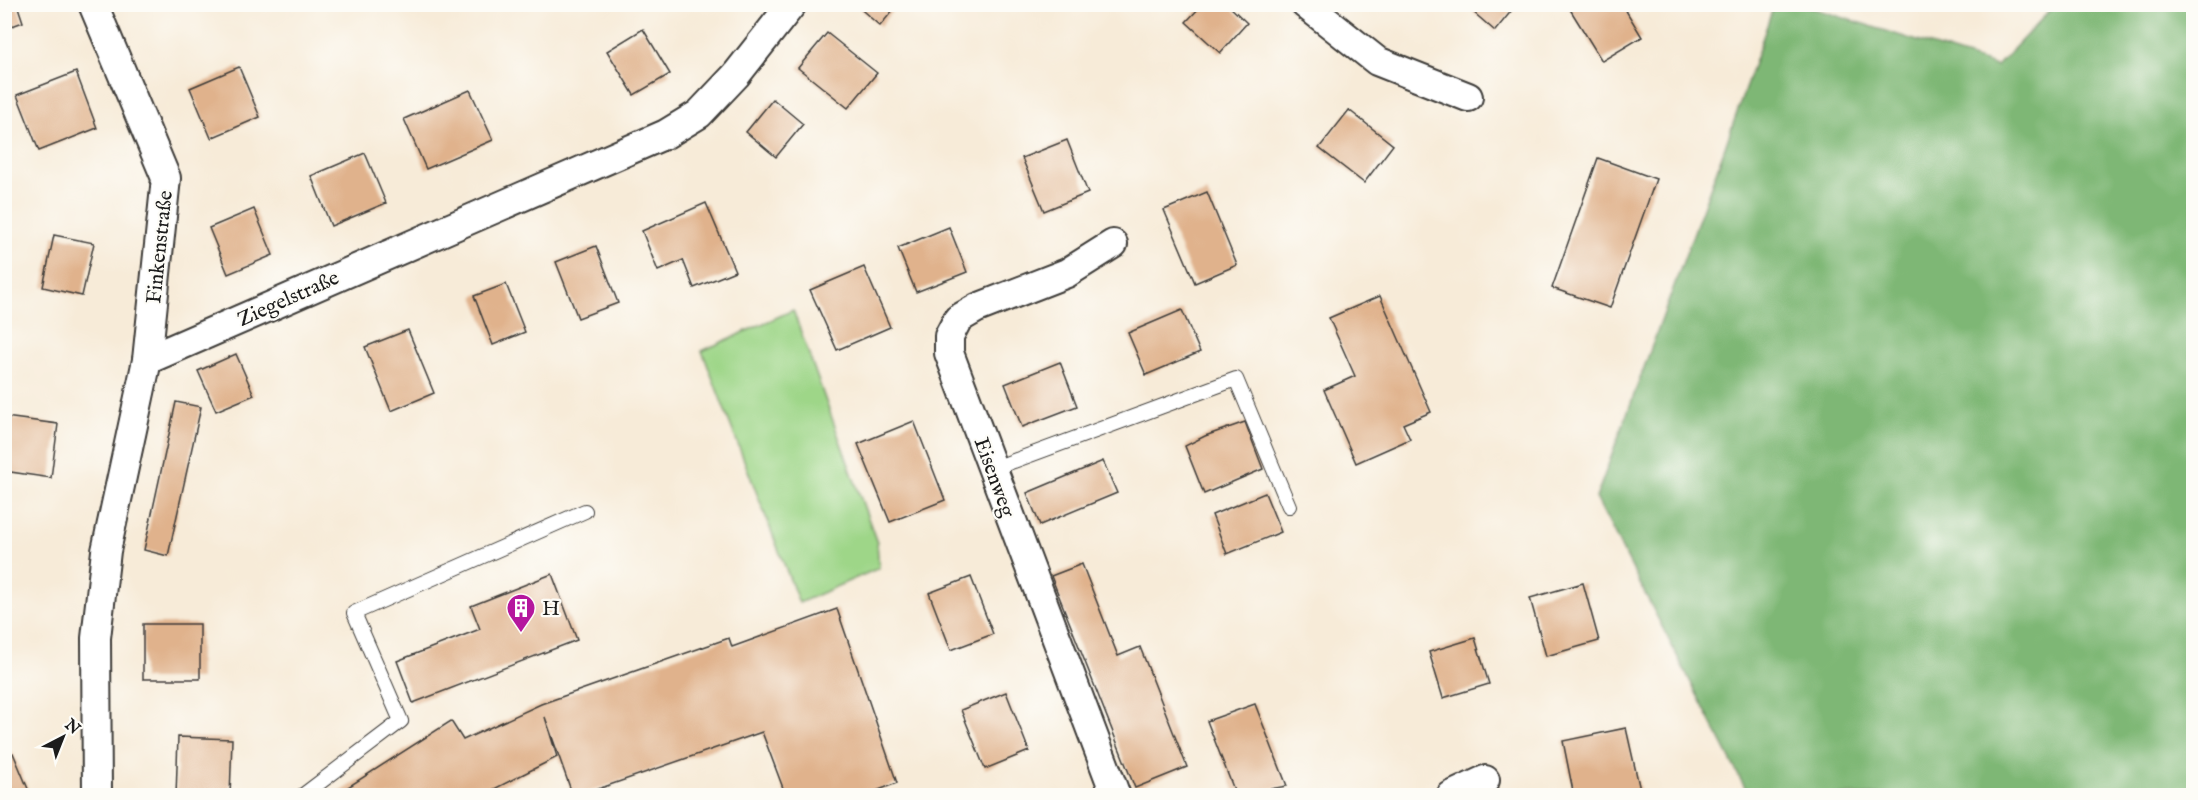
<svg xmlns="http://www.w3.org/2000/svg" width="2198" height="800" font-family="'IM FELL English',serif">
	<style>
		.green { fill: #9ed688; stroke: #5d7952; stroke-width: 1.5 }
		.forest { fill: #7eb774; stroke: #4d6a48; stroke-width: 1.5 }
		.building { fill: #e0b28c }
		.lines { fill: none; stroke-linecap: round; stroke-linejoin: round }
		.lane-casing { stroke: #3d3b38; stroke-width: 16 }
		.street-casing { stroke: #3d3b38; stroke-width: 32 }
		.lane { stroke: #fff; stroke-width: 14 }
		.street { stroke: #fff; stroke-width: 28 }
		.labels { text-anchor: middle; stroke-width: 4.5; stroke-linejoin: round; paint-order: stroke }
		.street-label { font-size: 21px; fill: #1c1c1c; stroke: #fdfcf7 }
		.poi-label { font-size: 21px; fill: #1c1c1c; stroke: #fdfcf7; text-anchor: start }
	</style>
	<rect width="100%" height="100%" fill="#fdfcf7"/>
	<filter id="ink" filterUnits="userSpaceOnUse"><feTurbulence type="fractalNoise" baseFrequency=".0167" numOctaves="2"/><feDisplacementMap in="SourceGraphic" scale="12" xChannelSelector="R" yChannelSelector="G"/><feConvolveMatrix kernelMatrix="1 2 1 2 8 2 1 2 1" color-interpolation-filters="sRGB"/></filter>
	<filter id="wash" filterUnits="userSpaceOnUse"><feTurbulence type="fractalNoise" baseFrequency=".008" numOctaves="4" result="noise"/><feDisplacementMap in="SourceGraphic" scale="24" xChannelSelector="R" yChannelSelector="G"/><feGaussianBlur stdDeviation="1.35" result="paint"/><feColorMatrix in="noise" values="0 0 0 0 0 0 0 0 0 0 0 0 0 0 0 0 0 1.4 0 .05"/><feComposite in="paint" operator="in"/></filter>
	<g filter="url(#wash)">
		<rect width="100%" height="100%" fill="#f7ebd8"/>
		<!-- green -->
		<polygon class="green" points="793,310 877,543 879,568 799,603 702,351"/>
		<!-- forest -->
		<polygon class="forest" points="1774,5 1803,5 1997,66 2055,5 2193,5 2193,795 1729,795 1747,792 1596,498 1723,153"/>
		<g id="blocks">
			<!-- building -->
			<g class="building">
				<polygon points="4,4 17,4 23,22 4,29"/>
				<polygon points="855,4 898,4 880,26"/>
				<polygon points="1203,4 1227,4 1247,23 1220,53 1186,22"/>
				<polygon points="1464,4 1517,4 1495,31"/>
				<polygon points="1570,4 1622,4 1642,37 1602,61 1568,6"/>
				<polygon points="643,29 670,74 634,95 607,51"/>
				<polygon points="827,33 877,73 848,108 798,68"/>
				<polygon points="239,67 260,117 211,138 190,88"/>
				<polygon points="76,72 97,128 39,151 17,95"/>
				<polygon points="470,90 493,140 426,169 404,119"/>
				<polygon points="773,99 803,124 776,157 746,132"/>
				<polygon points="1349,110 1393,145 1364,183 1319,148"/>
				<polygon points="1067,140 1088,193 1044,211 1022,158"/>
				<polygon points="365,153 386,203 331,226 311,176"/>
				<polygon points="1598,158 1656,179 1610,308 1552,288"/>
				<polygon points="1207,192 1237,265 1195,283 1164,210"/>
				<polygon points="706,203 735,271 694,288 683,260 658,271 642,231"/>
				<polygon points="254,209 273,255 228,274 209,228"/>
				<polygon points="949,227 967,272 916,292 898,248"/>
				<polygon points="54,235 94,243 82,296 43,287"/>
				<polygon points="596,246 618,303 578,318 556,262"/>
				<polygon points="864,267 890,327 837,350 810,290"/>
				<polygon points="506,284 525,332 493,345 474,296"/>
				<polygon points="1380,296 1431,412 1403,424 1410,439 1356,463 1324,390 1355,376 1329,318"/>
				<polygon points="1182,310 1200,352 1146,375 1128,333"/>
				<polygon points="408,330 434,393 391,411 365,347"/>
				<polygon points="236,354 254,395 216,411 198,371"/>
				<polygon points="1060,362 1077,406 1022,427 1005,384"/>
				<polygon points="176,402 201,407 168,556 144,550"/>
				<polygon points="5,417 58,424 51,478 4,471"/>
				<polygon points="914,421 945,500 890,522 858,444"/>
				<polygon points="1245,422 1263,469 1204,494 1185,446 1205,436"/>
				<polygon points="1103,461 1117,493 1040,525 1027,493"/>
				<polygon points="1265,493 1281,532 1227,554 1212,515"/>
				<polygon points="1082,564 1118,656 1140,647 1187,767 1135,788 1051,576"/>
				<polygon points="552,574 577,640 413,703 397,661 480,629 471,606"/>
				<polygon points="971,577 993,634 951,650 929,593"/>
				<polygon points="1583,583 1599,641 1546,656 1530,598"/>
				<polygon points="837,609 897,783 863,796 786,796 762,732 578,796 573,796 545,717 557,757 494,789 498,796 334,796 451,721 463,740 541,704 729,638 732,647"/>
				<rect x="143" y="624" width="57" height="55"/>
				<polygon points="1475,638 1489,684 1443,698 1429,652"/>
				<polygon points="1006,692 1029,751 985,769 961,710"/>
				<polygon points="1255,704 1287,786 1236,795 1207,721"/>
				<polygon points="1626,728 1640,790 1613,796 1574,796 1563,741"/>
				<polygon points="178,737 232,739 230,796 176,796"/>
				<polygon points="13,753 31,796 4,796 4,757"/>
			</g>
		</g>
	</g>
	<g filter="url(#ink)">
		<use href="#blocks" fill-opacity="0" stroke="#3d3b38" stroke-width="1.5"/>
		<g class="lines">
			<!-- lane casing -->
			<g class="lane-casing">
				<g id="lane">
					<polyline points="992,469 1236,379 1289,506"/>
					<polyline points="302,796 401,721 354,613 585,511"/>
				</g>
			</g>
			<!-- street casing -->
			<g class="street-casing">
				<g id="street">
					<polyline points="93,4 166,178 147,360 106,551 96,638 97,796"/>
					<polyline points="1305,4 1377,61 1468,97"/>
					<polyline points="1113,244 1067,273 977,308 958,319 949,336 949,353 1116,796"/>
					<polyline points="147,360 666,134 699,114 736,75 792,4"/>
					<polyline points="1451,796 1485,780"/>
				</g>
			</g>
			<!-- lane -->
			<use href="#lane" class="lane"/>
			<!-- street -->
			<use href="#street" class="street"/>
		</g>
	</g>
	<!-- icons -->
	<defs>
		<g id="building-pin" transform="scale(1.5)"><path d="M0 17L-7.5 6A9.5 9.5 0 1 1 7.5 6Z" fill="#b5179e" stroke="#fdfcf7"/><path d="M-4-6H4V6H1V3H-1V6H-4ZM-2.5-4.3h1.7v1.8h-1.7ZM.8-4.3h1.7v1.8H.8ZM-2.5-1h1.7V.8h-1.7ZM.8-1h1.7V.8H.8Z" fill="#fff"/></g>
	</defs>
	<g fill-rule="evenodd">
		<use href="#building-pin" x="521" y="608"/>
	</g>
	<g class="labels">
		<!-- street labels -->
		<g class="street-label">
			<text transform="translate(159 247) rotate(-84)" y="7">Finkenstraße</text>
			<text transform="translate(288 298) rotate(-24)" y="7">Ziegelstraße</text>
			<text transform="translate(995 477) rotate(70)" y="7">Eisenweg</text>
		</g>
		<!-- poi labels -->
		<g class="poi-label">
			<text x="542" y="615">H</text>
		</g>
	</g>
	<!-- margin -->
	<rect width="2198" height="800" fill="none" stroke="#fdfcf7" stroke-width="24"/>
	<!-- north arrow -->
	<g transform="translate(63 737) rotate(42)" stroke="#fdfcf7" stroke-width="4.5" paint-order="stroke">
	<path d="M0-4.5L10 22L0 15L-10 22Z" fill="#1c1c1c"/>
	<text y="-9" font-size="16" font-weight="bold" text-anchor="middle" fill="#1c1c1c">N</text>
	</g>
</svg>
